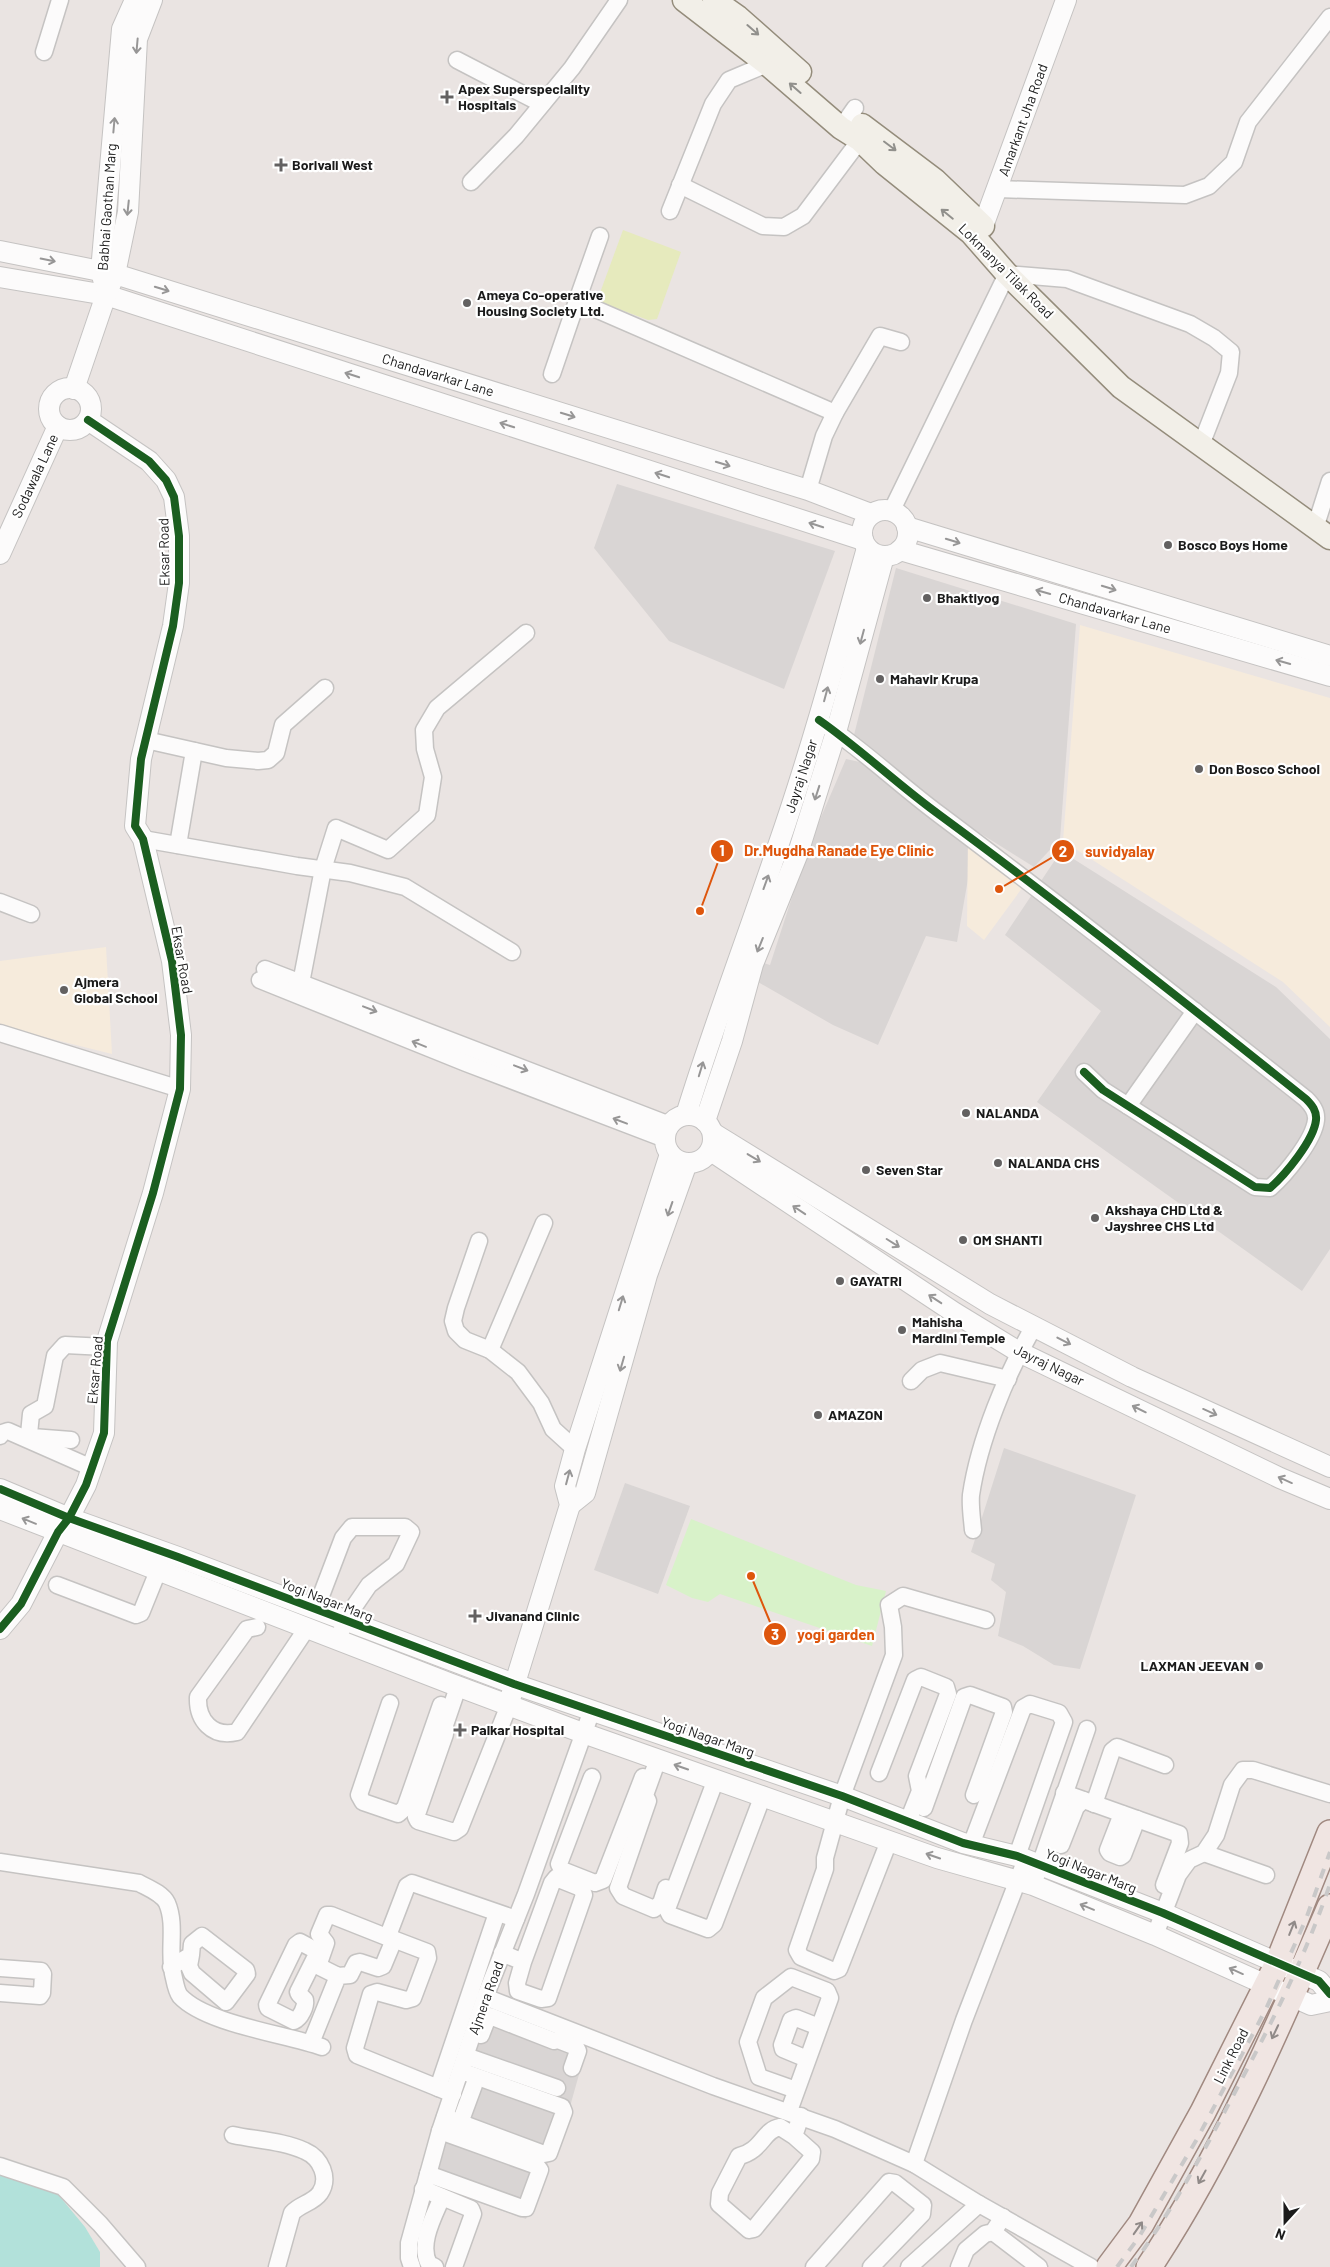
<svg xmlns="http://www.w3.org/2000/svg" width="1330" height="2267" font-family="Barlow,sans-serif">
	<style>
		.residential { fill: #d9d5d4 }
		.education { fill: #f6ebdc }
		.grass { fill: #e6eabd }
		.park { fill: #d8f2c9 }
		.water { fill: #b2e1da }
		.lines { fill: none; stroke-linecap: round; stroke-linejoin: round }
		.minor-casing { stroke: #c5c3c2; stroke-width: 19 }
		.tertiary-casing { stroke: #c5c3c2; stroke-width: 22 }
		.secondary-casing { stroke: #948c7b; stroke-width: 25 }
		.primary-casing { stroke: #a08980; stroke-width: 28 }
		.minor { stroke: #fcfbfb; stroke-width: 16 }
		.tertiary { stroke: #fcfbfb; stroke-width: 20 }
		.secondary { stroke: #f2efe8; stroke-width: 22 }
		.primary { stroke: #f0e5e2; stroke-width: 25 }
		.rail { stroke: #c9c8c8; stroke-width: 4; stroke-dasharray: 10 10; stroke-linecap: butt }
		.cycleway-casing { stroke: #fff; stroke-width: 11 }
		.cycleway { stroke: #1b5e20; stroke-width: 8 }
		.oneway { stroke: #91908c }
		.oneway2 { stroke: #979696 }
		.oneway3 { stroke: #908a88 }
		.poi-dot { fill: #636161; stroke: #fff; stroke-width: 2 }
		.labels { text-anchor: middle; stroke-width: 4.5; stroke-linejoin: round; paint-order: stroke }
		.poi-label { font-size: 14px; font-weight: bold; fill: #1b1b1b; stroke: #fff; text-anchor: start }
		.street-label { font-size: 14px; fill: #1b1b1b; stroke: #fff }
		.leader { fill: none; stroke: #de560d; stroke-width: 2 }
		.callout-dot { fill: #de560d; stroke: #fff; stroke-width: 2 }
		.mark-label { font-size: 15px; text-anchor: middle; font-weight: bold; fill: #fff }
		.callout-label { font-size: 15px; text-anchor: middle; font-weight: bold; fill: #de560d; stroke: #fff; stroke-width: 4.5; stroke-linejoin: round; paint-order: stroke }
	</style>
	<rect width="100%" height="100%" fill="#eae4e2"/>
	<!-- residential -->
	<g class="residential">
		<polygon points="617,484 835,551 784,689 669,641 594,548"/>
		<polygon points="896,568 1076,624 1060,839 1034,867 935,805 859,746 854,735"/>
		<polygon points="846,759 869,764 975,839 957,942 926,936 878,1045 833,1025 758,982 757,961 770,965 809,845"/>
		<polygon points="1061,851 1276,987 1330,1039 1330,1249 1302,1291 1037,1102 1101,1011 1005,935"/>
		<polygon points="1004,1448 1136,1495 1080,1669 1054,1665 1023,1646 998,1636 1006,1592 991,1580 995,1564 971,1552"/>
		<polygon points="625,1483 690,1506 658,1594 594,1570"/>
		<polygon points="487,2009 587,2046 571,2103 526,2219 428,2185"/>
	</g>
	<!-- education -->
	<g class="education">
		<polygon points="1080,625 1330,698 1330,1027 1283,982 1063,841"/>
		<polygon points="968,835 1028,880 984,940 967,926"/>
		<polygon points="106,947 112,1054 0,1026 0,961"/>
	</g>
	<!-- grass -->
	<polygon class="grass" points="623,230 681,252 657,319 648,320 597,301"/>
	<!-- park -->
	<polygon class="park" points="691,1519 856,1585 886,1591 872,1646 720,1594 708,1602 692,1598 666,1585"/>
	<!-- water -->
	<polygon class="water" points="0,2175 56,2192 85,2227 100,2252 100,2267 0,2267"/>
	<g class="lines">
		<!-- minor casing -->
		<g class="minor-casing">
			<g id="minor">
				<polyline points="44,52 60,0"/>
				<polyline points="457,60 542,104"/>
				<polyline points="841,128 855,108"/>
				<polyline points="471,182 516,136 572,68 619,0"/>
				<polyline points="680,185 763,226 784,227 803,216 860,140"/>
				<polyline points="998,189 1185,195 1209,186 1234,162 1248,122 1330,17"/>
				<polyline points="670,211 713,104 729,80 767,64"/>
				<polyline points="600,236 577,301 835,413"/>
				<polyline points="552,374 577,301"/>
				<polyline points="808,490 824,436 835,413 880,336 901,342"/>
				<polyline points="891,512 1007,274 1067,279 1190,324 1214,338 1231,352 1229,373 1201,445"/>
				<polyline points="1315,528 1330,481"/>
				<path d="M827 726C867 753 902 787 940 815 1064 908 1185 1003 1306 1099 1312 1105 1317 1111 1316 1120 1314 1140 1285 1175 1270 1188L1255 1187 1103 1090 1084 1072"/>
				<polyline points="146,740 226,758 258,761 268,760 276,753 283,725 325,688"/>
				<polyline points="143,839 297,866 350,873 405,887 512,952"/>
				<polyline points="178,845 194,751"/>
				<polyline points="0,902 31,914"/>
				<polyline points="265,969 670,1125"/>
				<polyline points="260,980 466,1063 665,1139"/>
				<polyline points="301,983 323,869 336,828 388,850 427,815 433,777 425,749 424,730 437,708 526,633"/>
				<polyline points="0,1033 180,1089"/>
				<polyline points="1128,1106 1195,1011"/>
				<polyline points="479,1241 456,1308 453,1321 456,1331 465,1340 490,1350 518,1372 541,1403 553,1429 575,1449"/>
				<polyline points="490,1350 544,1223"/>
				<polyline points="911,1381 922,1370 940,1363 1008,1379"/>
				<polyline points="0,1436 2,1433 8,1431 92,1468"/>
				<polyline points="71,1440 32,1437 29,1434 31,1414 45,1406 55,1356 65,1345 106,1347"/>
				<path d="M973 1530C972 1518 970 1506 971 1495 979 1440 1007 1373 1034 1326"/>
				<polyline points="57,1585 136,1615 141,1613 158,1571"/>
				<polyline points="316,1609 343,1538 352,1527 405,1527 411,1532 396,1564 369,1585 345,1620 341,1632"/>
				<path d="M257 1627 247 1629 198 1697C197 1720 212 1738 237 1732L307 1628"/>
				<polyline points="458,1687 445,1725 445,1734 416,1817 418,1821 454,1832 460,1828 509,1705"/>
				<polyline points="390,1703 359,1795 363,1802 398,1814 405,1808 441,1705"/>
				<polyline points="658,1759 645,1795 648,1801 618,1888 623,1896 654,1909 661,1903 666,1888"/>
				<polyline points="879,1773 915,1680 921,1677 946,1687 948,1694 917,1776 920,1791 908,1821"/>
				<polyline points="592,1777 559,1864 562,1870 595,1883 603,1880 643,1777"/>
				<polyline points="716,1779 667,1909 670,1915 708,1929 714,1924 763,1795"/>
				<polyline points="1064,1793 1179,1834 1180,1843 1164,1885"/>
				<polyline points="1094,1804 1112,1751 1117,1747 1165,1765"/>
				<polyline points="924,1808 964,1697 970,1695 1003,1707 1004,1712 974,1795"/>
				<polyline points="1122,1814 1108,1850 1110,1853 1120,1857 1123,1855 1137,1819"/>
				<polyline points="889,1841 839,1969 834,1971 801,1957 797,1950 825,1869 825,1858 842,1796 894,1655 893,1627 889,1605 903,1596 986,1620"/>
				<polyline points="971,1845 1023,1708 1030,1704 1059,1713 1064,1722 1017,1856"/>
				<polyline points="1061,1845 1076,1807 1083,1800"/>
				<polyline points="1204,1853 1266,1875"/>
				<path d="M0 1862 139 1883C148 1888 162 1893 167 1903 177 1926 167 1954 174 1978 175 1983 177 1992 180 1996 206 2024 285 2034 322 2047"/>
				<polyline points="1033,1885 1087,1729"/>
				<polyline points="1155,1935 1178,1875 1189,1860 1204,1853 1216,1835 1232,1785 1243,1770 1253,1770 1330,1794"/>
				<path d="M300 1942 315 1950 317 1954 298 1992 299 1994 305 2000C306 2006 301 2018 294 2021L268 2008 267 2005 296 1945Z"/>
				<polyline points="502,1953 523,1962 517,1983 518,1991 541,1999 548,1998 584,1895 581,1888 556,1878 552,1883 523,1962"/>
				<polyline points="171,1967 191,1955 192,1944 202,1936 246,1970 247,1974 226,2002 192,1973 189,1966 191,1955"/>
				<polyline points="0,1968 41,1971 43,1974 42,1993 40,1996 0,1993"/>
				<polyline points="485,1997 713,2086 835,2129 914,2164 979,2204 1091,2267"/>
				<polyline points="481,2035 488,2017 490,2016 554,2041 558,2040 576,2047 578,2051 572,2068"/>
				<polyline points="311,2043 338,1976 350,1975 356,1963 360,1962 378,1968 383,1966 393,1942 389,1938 331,1915 327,1915 319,1934 326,1943 319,1963 320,1967 338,1976"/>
				<polyline points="466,2056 557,2088"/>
				<polyline points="807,2059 783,2049 782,2045 791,2020 796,2018 819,2027"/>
				<polyline points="438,2088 497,1913"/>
				<polyline points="453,2094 357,2055 355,2048 371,1994 377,1992 406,2000 413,1998 428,1958 427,1952 393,1939 389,1933 407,1886 412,1883 516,1919"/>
				<polyline points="789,2111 830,1998 827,1991 791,1977 764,1998 748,2042 759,2077 796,2090"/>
				<polyline points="445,2117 544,2154 549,2153 564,2112 562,2107 461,2071"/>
				<polyline points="460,2123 474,2085"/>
				<path d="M233 2135C256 2140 284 2141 305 2151 321 2158 330 2178 320 2193 313 2203 300 2204 292 2213L277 2267"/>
				<path d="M794 2136 780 2127C763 2130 762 2151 739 2156L720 2193 719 2204 749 2230 754 2229 811 2159 812 2152 794 2136 801 2116"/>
				<polyline points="914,2164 964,2020 1026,1859"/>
				<polyline points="0,2166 63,2187 100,2224 137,2267"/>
				<polyline points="428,2174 522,2208 526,2208 540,2170 537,2166 440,2131"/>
				<polyline points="423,2189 471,2209 473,2214 454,2267"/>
				<polyline points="993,2232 1039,2267"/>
				<polyline points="412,2267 409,2258 409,2243 440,2131 485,1997 526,1894 592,1710"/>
				<path d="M435 2267 429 2264C418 2244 434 2216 442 2197"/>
				<polyline points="814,2267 889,2182 895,2183 923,2205 922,2214 871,2267"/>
				<polyline points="909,2267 979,2204"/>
				<polyline points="959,2267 966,2250 985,2234 993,2232 1003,2217"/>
			</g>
		</g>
		<!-- tertiary casing -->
		<g class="tertiary-casing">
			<g id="tertiary">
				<polyline points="971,233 983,226 1066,0"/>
				<polyline points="0,251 115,274 808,490 871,514"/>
				<polyline points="0,277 106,295 863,540"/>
				<polyline points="104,283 101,271 122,29 135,0"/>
				<circle cx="70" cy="409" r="21"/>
				<polyline points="74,389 106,295 115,274 128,212 137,39 152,0"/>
				<circle cx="885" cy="533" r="23"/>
				<polyline points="907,527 1330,656"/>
				<polyline points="900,550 1330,676"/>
				<polyline points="0,554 58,426"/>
				<circle cx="689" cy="1139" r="24"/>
				<path d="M686 1115C714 1024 748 936 778 846 812 748 839 648 867 548"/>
				<polyline points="705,1121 732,1041 753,964 798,853 836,732 884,556"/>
				<polyline points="713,1133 990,1304 1132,1377 1330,1467"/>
				<polyline points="711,1151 955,1313 1019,1352 1280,1478 1330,1499"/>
				<polyline points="0,1489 69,1518 178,1557 514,1684 842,1796 963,1843 1017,1856 1163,1913 1319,1981 1330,1994"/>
				<polyline points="570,1505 585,1493 647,1275 687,1163"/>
				<polyline points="0,1509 449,1683 583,1733 937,1858 1033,1885 1155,1935 1311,2005 1330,2001"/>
				<polyline points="0,1629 21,1604 58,1532 69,1518 86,1485 104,1433 107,1341 153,1193 180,1089 181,1035 172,961 143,839 135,826 141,759 173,626 179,583 179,536 174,497 166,480 149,461 88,420"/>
				<polyline points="511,1696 570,1505 565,1486 575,1449 670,1154"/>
			</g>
		</g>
		<!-- secondary casing -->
		<g class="secondary-casing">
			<g id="secondary">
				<polyline points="684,0 767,64 841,128 860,140 885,164 971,233 1007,274 1121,387 1330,538"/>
				<polyline points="714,0 738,17 800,72"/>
				<polyline points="862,125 935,180 983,226"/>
			</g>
		</g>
		<!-- primary casing -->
		<g class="primary-casing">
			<g id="primary">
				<polyline points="1109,2267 1141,2224 1203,2112 1278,1963 1330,1833"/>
				<path d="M1149 2267C1223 2155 1277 2030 1330 1907"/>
			</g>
		</g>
		<!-- minor -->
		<use href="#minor" class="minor"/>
		<!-- tertiary -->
		<use href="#tertiary" class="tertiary"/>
		<!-- secondary -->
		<use href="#secondary" class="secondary"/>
		<!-- primary -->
		<use href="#primary" class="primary"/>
		<!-- rail -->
		<g class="rail">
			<polyline points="1117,2267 1139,2237 1197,2139 1266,2009 1306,1919 1330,1852"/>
			<path d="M1131 2267C1171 2213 1203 2153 1234 2094 1270 2026 1305 1958 1330 1884"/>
		</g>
		<!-- cycleway casing -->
		<g class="cycleway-casing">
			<g id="cycleway">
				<path d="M819 720C862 750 899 786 941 816 1065 907 1186 1003 1306 1099 1312 1105 1317 1111 1316 1120 1314 1140 1285 1175 1270 1188L1255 1187 1103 1090 1084 1072"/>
				<polyline points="0,1489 69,1518 178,1557 514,1684 842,1796 963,1843 1017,1856 1163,1913 1319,1981 1330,1994"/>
				<polyline points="0,1629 21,1604 58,1532 69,1518 86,1485 104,1433 107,1341 153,1193 180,1089 181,1035 172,961 143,839 135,826 141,759 173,626 179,583 179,536 174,497 166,480 149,461 88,420"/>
			</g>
		</g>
		<!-- cycleway -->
		<use href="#cycleway" class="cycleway"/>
	</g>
	<!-- one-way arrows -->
	<defs><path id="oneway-shaft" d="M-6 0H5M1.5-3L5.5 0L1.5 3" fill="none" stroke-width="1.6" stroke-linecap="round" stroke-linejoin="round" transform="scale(1.25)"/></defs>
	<g class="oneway">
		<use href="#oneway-shaft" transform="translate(753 30) rotate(41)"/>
		<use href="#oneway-shaft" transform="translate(795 88) rotate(-139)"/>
		<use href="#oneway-shaft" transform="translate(890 146) rotate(37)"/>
		<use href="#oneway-shaft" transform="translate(947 214) rotate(-141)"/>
	</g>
	<g class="oneway2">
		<use href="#oneway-shaft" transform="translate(137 46) rotate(95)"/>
		<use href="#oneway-shaft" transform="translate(114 125) rotate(-85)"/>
		<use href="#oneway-shaft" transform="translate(128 208) rotate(96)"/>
		<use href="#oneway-shaft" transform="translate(48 260) rotate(11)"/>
		<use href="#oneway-shaft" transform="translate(162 289) rotate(17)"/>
		<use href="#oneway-shaft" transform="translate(352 375) rotate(-162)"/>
		<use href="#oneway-shaft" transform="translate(568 415) rotate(17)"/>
		<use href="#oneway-shaft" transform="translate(507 425) rotate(-162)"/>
		<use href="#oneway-shaft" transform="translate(723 464) rotate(17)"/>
		<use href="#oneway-shaft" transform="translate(662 475) rotate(-162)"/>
		<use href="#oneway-shaft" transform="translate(816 525) rotate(-162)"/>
		<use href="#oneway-shaft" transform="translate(953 541) rotate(17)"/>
		<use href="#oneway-shaft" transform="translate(1109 588) rotate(17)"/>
		<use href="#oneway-shaft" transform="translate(1043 592) rotate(-164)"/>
		<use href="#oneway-shaft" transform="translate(862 637) rotate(105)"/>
		<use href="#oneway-shaft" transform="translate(1283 662) rotate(-164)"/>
		<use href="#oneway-shaft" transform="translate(826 694) rotate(-75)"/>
		<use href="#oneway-shaft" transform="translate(817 793) rotate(108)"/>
		<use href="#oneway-shaft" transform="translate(766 882) rotate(-70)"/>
		<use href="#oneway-shaft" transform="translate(760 945) rotate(112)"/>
		<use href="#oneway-shaft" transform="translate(370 1009) rotate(21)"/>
		<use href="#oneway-shaft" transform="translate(419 1044) rotate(-158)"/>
		<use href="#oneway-shaft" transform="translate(521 1068) rotate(21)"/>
		<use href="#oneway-shaft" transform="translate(701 1069) rotate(-73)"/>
		<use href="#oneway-shaft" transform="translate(620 1121) rotate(-159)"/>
		<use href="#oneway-shaft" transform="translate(754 1158) rotate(31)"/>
		<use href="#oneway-shaft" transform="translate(670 1209) rotate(109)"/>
		<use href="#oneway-shaft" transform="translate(799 1210) rotate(-146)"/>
		<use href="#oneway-shaft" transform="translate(893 1243) rotate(32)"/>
		<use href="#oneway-shaft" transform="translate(935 1299) rotate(-147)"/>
		<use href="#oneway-shaft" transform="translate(621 1303) rotate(-73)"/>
		<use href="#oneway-shaft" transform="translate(1064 1341) rotate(27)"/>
		<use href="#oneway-shaft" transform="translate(622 1364) rotate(106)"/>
		<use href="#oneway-shaft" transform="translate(1139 1409) rotate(-154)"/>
		<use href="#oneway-shaft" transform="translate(1210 1412) rotate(24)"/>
		<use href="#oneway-shaft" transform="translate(568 1477) rotate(-75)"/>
		<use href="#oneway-shaft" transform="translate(1285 1480) rotate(-156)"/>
		<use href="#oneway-shaft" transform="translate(29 1521) rotate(-158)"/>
		<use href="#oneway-shaft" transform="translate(681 1767) rotate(-161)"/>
		<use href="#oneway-shaft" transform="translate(933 1856) rotate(-161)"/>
		<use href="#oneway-shaft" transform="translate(1087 1907) rotate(-158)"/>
		<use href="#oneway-shaft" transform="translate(1236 1971) rotate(-156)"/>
	</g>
	<g class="oneway3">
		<use href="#oneway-shaft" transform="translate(1292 1928) rotate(-68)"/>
		<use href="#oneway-shaft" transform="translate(1275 2032) rotate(115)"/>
		<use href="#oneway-shaft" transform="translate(1202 2177) rotate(119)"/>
		<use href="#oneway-shaft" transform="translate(1138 2228) rotate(-55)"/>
	</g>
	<!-- markers -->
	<g class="poi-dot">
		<path d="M444.5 89.5h5v5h5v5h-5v5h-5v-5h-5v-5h5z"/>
		<path d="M278.5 157.5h5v5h5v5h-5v5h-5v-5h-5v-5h5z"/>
		<circle cx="467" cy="303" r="5"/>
		<circle cx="1168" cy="545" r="5"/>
		<circle cx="927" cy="598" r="5"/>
		<circle cx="880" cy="679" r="5"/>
		<circle cx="1199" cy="769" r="5"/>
		<circle cx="64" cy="990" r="5"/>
		<circle cx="966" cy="1113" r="5"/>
		<circle cx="998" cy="1163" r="5"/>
		<circle cx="866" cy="1170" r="5"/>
		<circle cx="1095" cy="1218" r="5"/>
		<circle cx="963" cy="1240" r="5"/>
		<circle cx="840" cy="1281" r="5"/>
		<circle cx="902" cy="1330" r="5"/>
		<circle cx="818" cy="1415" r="5"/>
		<path d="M472.5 1608.5h5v5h5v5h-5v5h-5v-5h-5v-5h5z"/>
		<circle cx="1259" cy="1666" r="5"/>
		<path d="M457.5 1722.5h5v5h5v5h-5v5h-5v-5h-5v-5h5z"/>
	</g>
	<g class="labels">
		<!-- poi labels -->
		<g class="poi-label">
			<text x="458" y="94">Apex Superspeciality<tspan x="458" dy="16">Hospitals</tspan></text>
			<text x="292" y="170">Borivali West</text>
			<text x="477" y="300">Ameya Co-operative<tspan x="477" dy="16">Housing Society Ltd.</tspan></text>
			<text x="1178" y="550">Bosco Boys Home</text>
			<text x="937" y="603">Bhaktiyog</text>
			<text x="890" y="684">Mahavir Krupa</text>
			<text x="1209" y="774">Don Bosco School</text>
			<text x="74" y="987">Ajmera<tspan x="74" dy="16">Global School</tspan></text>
			<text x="976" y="1118">NALANDA</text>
			<text x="1008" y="1168">NALANDA CHS</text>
			<text x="876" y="1175">Seven Star</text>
			<text x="1105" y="1215">Akshaya CHD Ltd &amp;<tspan x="1105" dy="16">Jayshree CHS Ltd</tspan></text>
			<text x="973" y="1245">OM SHANTI</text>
			<text x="850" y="1286">GAYATRI</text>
			<text x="912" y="1327">Mahisha<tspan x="912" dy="16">Mardini Temple</tspan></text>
			<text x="828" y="1420">AMAZON</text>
			<text x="486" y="1621">Jivanand Clinic</text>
			<text x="1249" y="1671" text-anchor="end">LAXMAN JEEVAN</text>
			<text x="471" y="1735">Palkar Hospital</text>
		</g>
		<!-- street labels -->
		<g class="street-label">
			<text transform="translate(1023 120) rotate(-70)" y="5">Amarkant Jha Road</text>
			<text transform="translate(107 207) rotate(-86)" y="5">Babhai Gaothan Marg</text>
			<text transform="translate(1006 271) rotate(45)" y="5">Lokmanya Tilak Road</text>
			<text transform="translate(438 375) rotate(17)" y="5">Chandavarkar Lane</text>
			<text transform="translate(35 476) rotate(-65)" y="5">Sodawala Lane</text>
			<text transform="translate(164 552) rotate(-91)" y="5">Eksar Road</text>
			<text transform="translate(1115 613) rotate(16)" y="5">Chandavarkar Lane</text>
			<text transform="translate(801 776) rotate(-72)" y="5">Jayraj Nagar</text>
			<text transform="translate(182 960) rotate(80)" y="5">Eksar Road</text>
			<text transform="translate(1049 1365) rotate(26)" y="5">Jayraj Nagar</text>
			<text transform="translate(95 1370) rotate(-85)" y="5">Eksar Road</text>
			<text transform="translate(327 1600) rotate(21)" y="5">Yogi Nagar Marg</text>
			<text transform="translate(708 1737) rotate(19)" y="5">Yogi Nagar Marg</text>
			<text transform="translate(1091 1871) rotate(22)" y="5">Yogi Nagar Marg</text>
			<text transform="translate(486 1998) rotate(-70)" y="5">Ajmera Road</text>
			<text transform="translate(1231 2056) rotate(-63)" y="5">Link Road</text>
		</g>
	</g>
	<!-- callouts -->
	<path class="leader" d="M700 911L722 851M999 889L1063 851M751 1576L775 1634"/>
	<g class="callout-dot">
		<circle cx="700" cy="911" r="5"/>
		<circle cx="999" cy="889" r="5"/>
		<circle cx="751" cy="1576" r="5"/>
		<circle cx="722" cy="851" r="12"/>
		<circle cx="1063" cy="851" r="12"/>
		<circle cx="775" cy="1634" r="12"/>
	</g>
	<g class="mark-label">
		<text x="722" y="856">1</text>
		<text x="1063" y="857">2</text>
		<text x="775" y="1640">3</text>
	</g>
	<g class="callout-label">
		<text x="839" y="856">Dr.Mugdha Ranade Eye Clinic</text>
		<text x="1120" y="857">suvidyalay</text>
		<text x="836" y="1640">yogi garden</text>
	</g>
	<!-- north arrow -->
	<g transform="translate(1285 2222) rotate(201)" stroke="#ffffff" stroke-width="4" paint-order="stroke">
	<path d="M0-4L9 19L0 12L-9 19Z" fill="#1b1b1b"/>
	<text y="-8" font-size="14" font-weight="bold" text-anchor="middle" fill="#1b1b1b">N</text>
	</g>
</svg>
